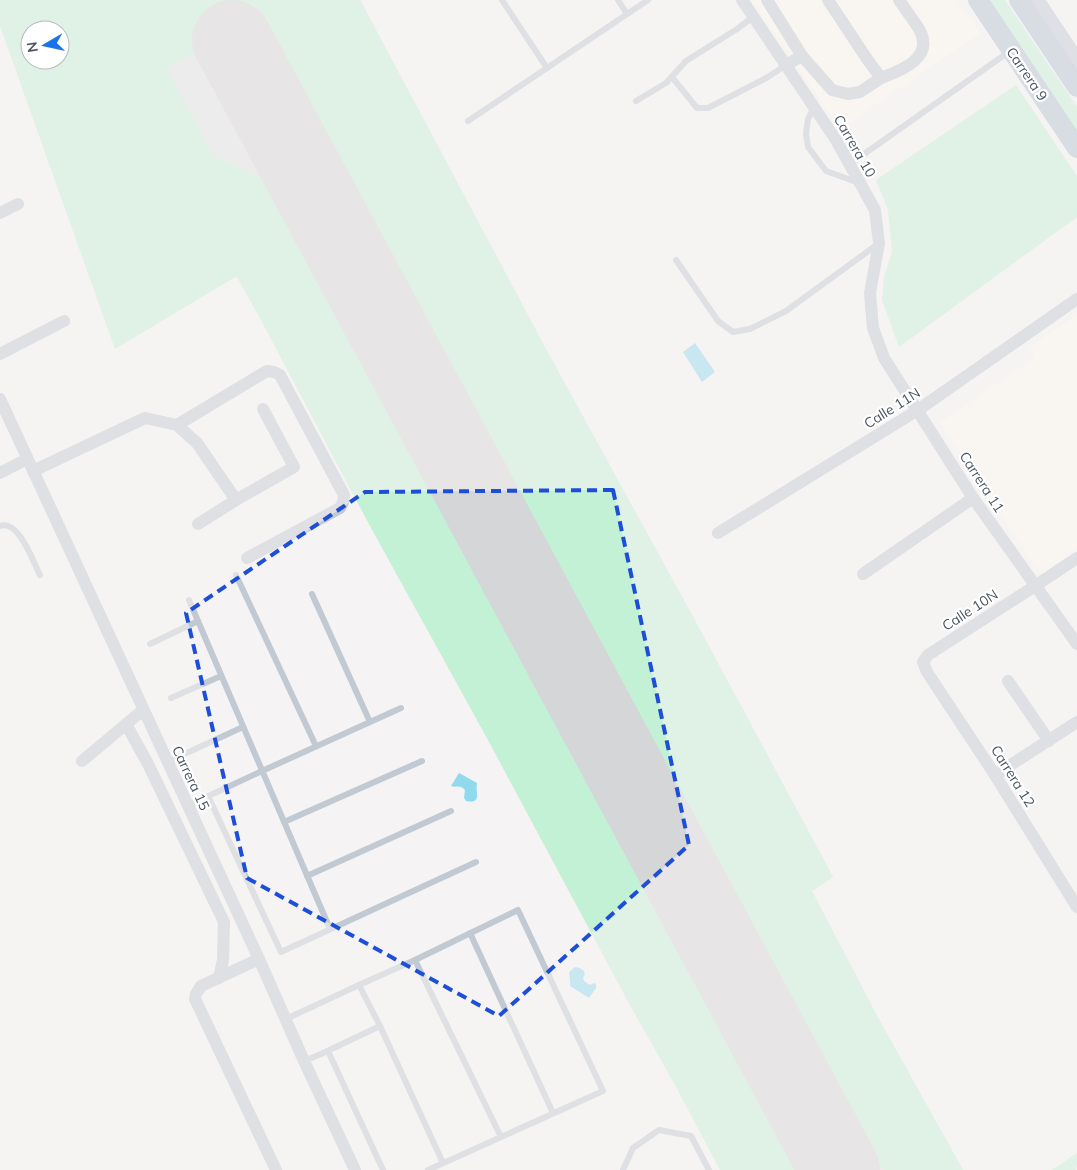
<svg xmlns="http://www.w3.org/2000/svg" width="1077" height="1170" font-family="Mulish,sans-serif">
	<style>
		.commercial { fill: #fdf9ef }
		.airport { fill: #e2e4e7 }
		.green { fill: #c3f1d5; fill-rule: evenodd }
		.water { fill: #90daee }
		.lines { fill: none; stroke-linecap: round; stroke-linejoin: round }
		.runway { stroke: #d5d6d8; stroke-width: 80 }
		.lane { stroke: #c1cad2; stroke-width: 6 }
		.street { stroke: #c1cad2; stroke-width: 12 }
		.secondary { stroke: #c1cbd6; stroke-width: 18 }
		.primary { stroke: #b3c2d1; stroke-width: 20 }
		.marked { fill: none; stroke: #1d4ed8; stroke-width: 4; stroke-dasharray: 10 6; stroke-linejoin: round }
		.labels { text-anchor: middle; stroke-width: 4.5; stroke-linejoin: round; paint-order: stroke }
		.street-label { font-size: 14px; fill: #4a5661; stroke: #fff }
	</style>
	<rect width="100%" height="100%" fill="#f5f3f3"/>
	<!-- commercial -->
	<g class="commercial">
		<polygon points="752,0 957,0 980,33 840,129"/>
		<polygon points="1077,315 1077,549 1041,574 940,422 1036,357 1029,347"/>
	</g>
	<!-- airport -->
	<polygon class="airport" points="0,0 360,0 547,351 698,626 833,877 812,891 876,1014 963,1170 721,1170 677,1087 630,1005 487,738 369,524 260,318 103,40 52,14"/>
	<!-- green -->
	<g class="green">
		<path d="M0 0H360L547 351 698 626 833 877 812 891 876 1014 963 1170H884L257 18 166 68 213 155 277 186 808 1170H720L676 1087 630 1005 487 738 369 524 260 318 237 276 115 349 0 26ZM30 30H60V60H30Z"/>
		<polygon points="990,0 1005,0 1077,107 1077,130"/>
		<polygon points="1016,85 1077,176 1077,217 899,347 882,300 884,277 892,252 888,209 876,180"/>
		<polygon points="1077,1153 1077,1164 1076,1170 1052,1170"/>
	</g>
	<!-- water -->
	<g class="water">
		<polygon points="695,343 715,372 702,382 683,352"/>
		<path d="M459 773 477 783C475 793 483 804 466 801L464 798 465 790C460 784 457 788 451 786Z"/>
		<path d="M575 967C581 968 588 971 583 978L584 981 590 985 594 983 596 984V988L589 998 570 986C571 981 569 977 569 972Z"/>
	</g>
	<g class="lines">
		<!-- runway -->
		<polyline class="runway" points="232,40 840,1170"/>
		<!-- lane -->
		<g class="lane">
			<polyline points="502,0 547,68"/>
			<polyline points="618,0 627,14"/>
			<polyline points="672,77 697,108 708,108 768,77 786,65"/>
			<polyline points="636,101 666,83 686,61 737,29 753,17"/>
			<polyline points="814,107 808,119 806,134 808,147 826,171 859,183"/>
			<polyline points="468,121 648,0"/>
			<polyline points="850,164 1010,51"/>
			<polyline points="676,260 718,321 733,332 750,329 786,311 878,244"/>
			<path d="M0 526C19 519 33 562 40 575"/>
			<polyline points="236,575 316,746"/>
			<polyline points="312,594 370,722"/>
			<polyline points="189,600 330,929"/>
			<polyline points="150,644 198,621"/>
			<polyline points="171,698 221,676"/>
			<polyline points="167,762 243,727"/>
			<polyline points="208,796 281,952 476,862"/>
			<polyline points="187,806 262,771 401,708"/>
			<polyline points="284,822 422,761"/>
			<polyline points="307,876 451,811"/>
			<polyline points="470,933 553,1113"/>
			<polyline points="415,960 501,1137"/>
			<polyline points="359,985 380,1026 443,1163"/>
			<polyline points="286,1019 359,985 415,960 518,910 603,1091 428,1170"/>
			<polyline points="328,1051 383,1170"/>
			<polyline points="304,1061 321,1054 380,1026"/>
			<polyline points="623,1170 633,1148 659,1130 691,1136 709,1170"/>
		</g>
		<!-- street -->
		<g class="street">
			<polyline points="742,0 836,140 875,210 879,243 870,293 873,328 884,358 973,498 1077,644"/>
			<polyline points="767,0 802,56 786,65"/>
			<path d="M828 0 867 59 881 78C903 70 935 57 919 29 913 19 905 9 899 0"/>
			<polyline points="802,56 832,90 848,94 860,92 881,78"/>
			<polyline points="0,213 18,204"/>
			<polyline points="0,354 64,321"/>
			<polyline points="0,399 259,959 304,1061 355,1170"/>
			<polyline points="177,425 267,371 274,372 280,375 344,495 343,502 340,508 247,558"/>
			<polyline points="33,471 145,418 177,425 197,443 236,500"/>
			<polyline points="0,473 27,459"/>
			<polyline points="198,524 236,500 294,467 263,409"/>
			<polyline points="718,533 918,410 1077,299"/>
			<polyline points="1077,558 1035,586 928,655 923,662 927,672 995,775 1077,907"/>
			<polyline points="863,574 973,498"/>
			<polyline points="1008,681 1049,741"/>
			<polyline points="126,724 148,764 224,922 223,960 219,978"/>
			<polyline points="82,761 143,710"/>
			<polyline points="995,775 1077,722"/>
			<polyline points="259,959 201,986 196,994 195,999 276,1170"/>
		</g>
		<!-- secondary -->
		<polyline class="secondary" points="1035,0 1077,63"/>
		<!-- primary -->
		<g class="primary">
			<polyline points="978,0 1077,148"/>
			<polyline points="1019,0 1077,87"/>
		</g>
	</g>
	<!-- marked area -->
	<path d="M0 0H1077V1170H0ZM613 490 689 845 499 1016 247 878 186 613 365 492Z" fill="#f5f3f3" fill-opacity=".55" fill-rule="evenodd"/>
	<path class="marked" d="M613 490 689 845 499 1016 247 878 186 613 365 492Z"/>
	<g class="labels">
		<!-- street labels -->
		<g class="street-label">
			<text transform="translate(1027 74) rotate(56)" y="5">Carrera 9</text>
			<text transform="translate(855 146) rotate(60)" y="5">Carrera 10</text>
			<text transform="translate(892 408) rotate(-32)" y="5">Calle 11N</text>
			<text transform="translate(982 482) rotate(57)" y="5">Carrera 11</text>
			<text transform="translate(970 610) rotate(-33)" y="5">Calle 10N</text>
			<text transform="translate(1013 776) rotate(58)" y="5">Carrera 12</text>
			<text transform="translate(191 778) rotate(65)" y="5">Carrera 15</text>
		</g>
	</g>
	<!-- north arrow -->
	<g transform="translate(45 45) rotate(261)"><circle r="24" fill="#ffffff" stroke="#b7bbc0"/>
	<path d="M0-4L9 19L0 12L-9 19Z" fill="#1a73e8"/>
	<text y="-8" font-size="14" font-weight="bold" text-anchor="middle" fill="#4a5661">N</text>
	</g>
</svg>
